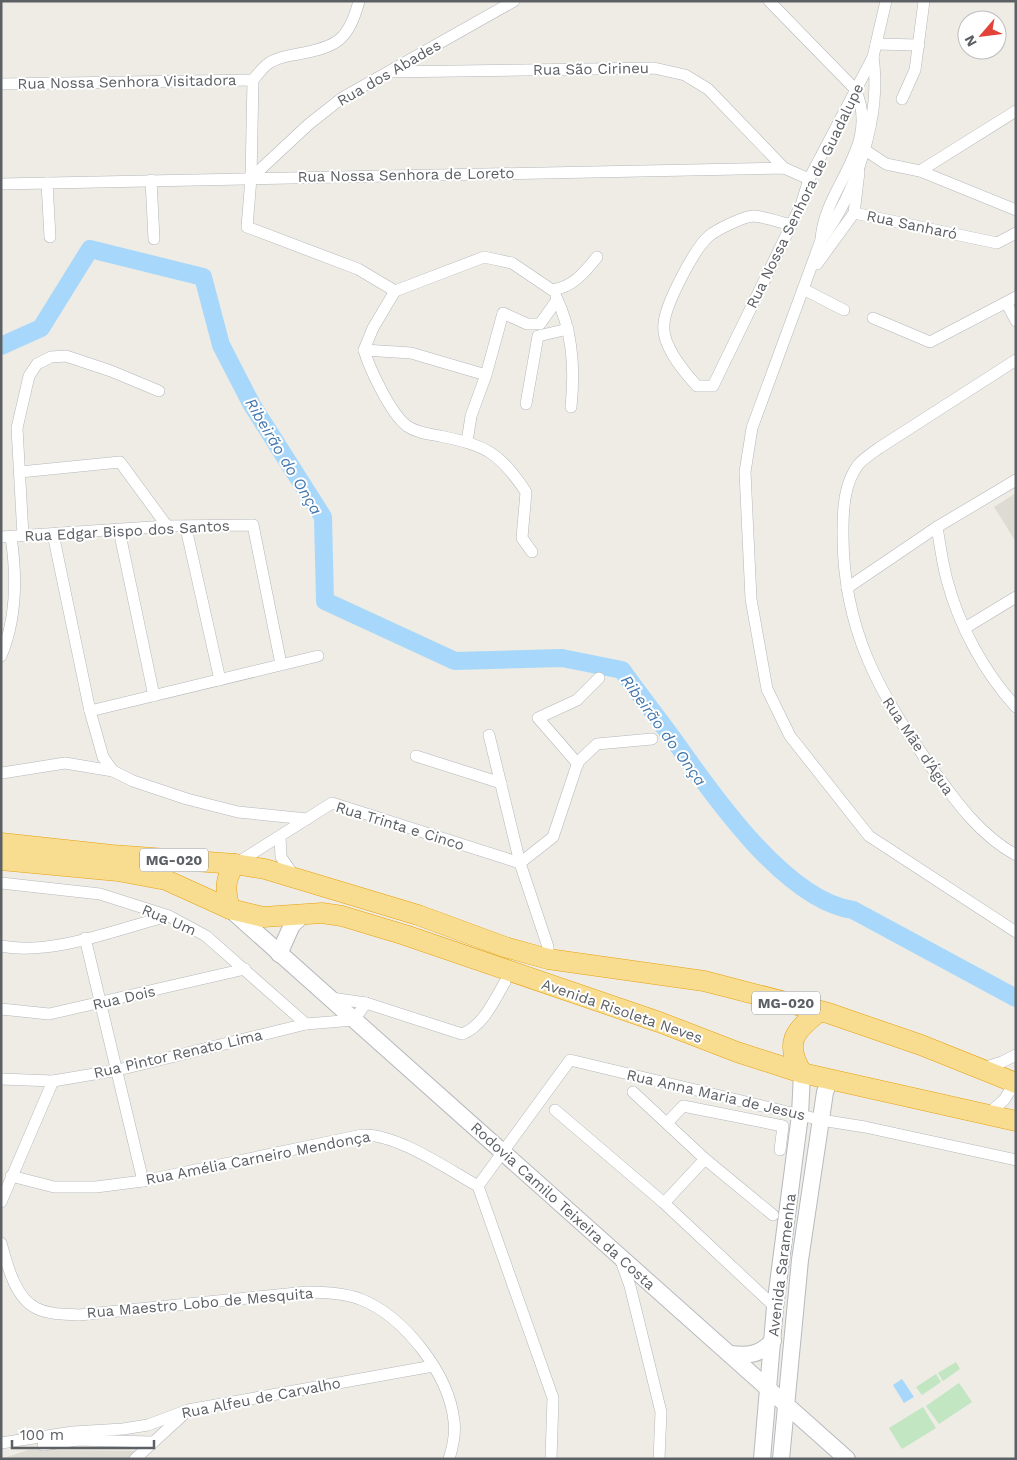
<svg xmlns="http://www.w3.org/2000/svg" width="1017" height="1460" font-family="'Work Sans',sans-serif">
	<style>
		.education { fill: #dedbd3 }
		.green { fill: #c2e5c2 }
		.water { fill: #a7d8fb }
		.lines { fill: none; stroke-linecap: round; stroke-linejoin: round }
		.river { stroke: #a7d8fb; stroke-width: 18 }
		.street-casing { stroke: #b5b7bb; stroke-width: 12 }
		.secondary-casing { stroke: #b6b9be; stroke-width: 18 }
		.highway-casing { stroke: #e8a00a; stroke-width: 21 }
		.street { stroke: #fff; stroke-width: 11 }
		.secondary { stroke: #fff; stroke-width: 16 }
		.highway { stroke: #f8dd91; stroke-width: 20 }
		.labels { text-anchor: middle; stroke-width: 4; stroke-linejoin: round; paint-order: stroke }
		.shield { fill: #fff; stroke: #8d9092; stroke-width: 1 }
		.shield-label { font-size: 14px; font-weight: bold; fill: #5c6064 }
		.street-label { font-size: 15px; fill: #5c6064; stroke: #fff }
		.water-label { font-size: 16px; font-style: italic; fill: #4478ad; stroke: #fff }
	</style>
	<rect width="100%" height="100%" fill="#eeece4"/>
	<!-- education -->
	<g class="education">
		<polygon points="1016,493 1016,542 994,507"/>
		<polygon points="28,1450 139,1451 131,1459 1,1459"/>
	</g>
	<!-- green -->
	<g class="green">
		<polygon points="956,1362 960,1369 943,1381 938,1373"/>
		<polygon points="936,1374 941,1382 922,1395 916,1387"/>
		<polygon points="959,1383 972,1402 939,1424 926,1406"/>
		<polygon points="923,1407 936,1428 902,1449 889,1428"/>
	</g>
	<!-- water -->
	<polygon class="water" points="902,1379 914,1397 904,1403 893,1385"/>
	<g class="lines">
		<!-- river -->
		<path class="river" d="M1 346 41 328 90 249 203 277 221 345 252 405 323 517 325 601 455 661 562 658 622 670C641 697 662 723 681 750 717 801 788 901 853 910L1016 998"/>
		<!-- street casing -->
		<g class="street-casing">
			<g id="street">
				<path d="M359 1C349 40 337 47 298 54 288 56 278 57 269 63 263 67 258 74 253 80L251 178 247 227 358 269 395 291"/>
				<path d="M769 1 855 89C882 147 824 186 821 240L752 428 745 472 751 599 767 689 790 736 869 836 1016 932"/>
				<polyline points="876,44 919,45"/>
				<polyline points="389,72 654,68 685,75 708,89 784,168"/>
				<polyline points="1,84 253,80"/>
				<polyline points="902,99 915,70 924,1"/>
				<polyline points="865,150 886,164 920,171 1016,210"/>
				<polyline points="920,171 1016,111"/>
				<polyline points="251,178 309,124 342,98 514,1"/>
				<polyline points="151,180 154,239"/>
				<polyline points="47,183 50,237"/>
				<polyline points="1,184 784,168 809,179"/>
				<polyline points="854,213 997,243 1016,233"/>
				<path d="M791 225C780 222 765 217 754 216 744 216 716 230 709 236 694 249 665 305 664 324 661 344 684 372 697 386H713L801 205 809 179 873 57 886 1"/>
				<path d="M821 240C856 194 882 115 873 57"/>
				<polyline points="817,264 854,213 859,172"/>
				<polyline points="803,289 844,310"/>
				<path d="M395 291 373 328 364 350C370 370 391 414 407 426 417 433 429 434 440 436 487 446 499 452 526 492L522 538 532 552"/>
				<path d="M395 291 484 257 512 263 552 290C573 287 584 273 597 257"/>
				<path d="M556 297C573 331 575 369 571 407"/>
				<polyline points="1007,304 1016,321"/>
				<polyline points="873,318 930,342 1016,297"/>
				<polyline points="364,350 411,353 486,375"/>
				<path d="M1016 360 879 448C872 453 863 459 858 465 844 484 843 509 843 531 842 629 879 693 934 771 957 803 981 836 1016 855"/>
				<polyline points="526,404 538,336 568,329"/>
				<polyline points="467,442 471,416 486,375 503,313 527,324 540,324 557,300"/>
				<polyline points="20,472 120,462 167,526"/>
				<path d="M937 527C940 544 942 562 947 580 959 626 984 672 1016 707"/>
				<polyline points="186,528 220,680"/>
				<polyline points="119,530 154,696"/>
				<polyline points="53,534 90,711 103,757 113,771 133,781 187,799 238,812 307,819"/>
				<polyline points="23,536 17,428 29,376 37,364 51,357 66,356 111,371 159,391"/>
				<polyline points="1,537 167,526 253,525 281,664"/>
				<polyline points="847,588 937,527 1016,480"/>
				<polyline points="965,628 1016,597"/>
				<path d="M1 656C17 618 17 577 11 537"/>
				<polyline points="90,711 318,656"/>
				<polyline points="489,735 520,863 548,947 548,959"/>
				<polyline points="416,756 501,783"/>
				<polyline points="578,764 538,718 577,700 599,678"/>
				<polyline points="2,773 65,763 113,771"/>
				<polyline points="280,837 281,857 294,876"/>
				<polyline points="237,863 332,803 520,863 553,837 578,762 597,744 652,739"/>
				<polyline points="1,883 100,894 169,916 206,936 306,1024"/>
				<polyline points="85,938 143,1181"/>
				<path d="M1 946C52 956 118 929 168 916"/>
				<path d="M331 998 366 1003 462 1034C483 1026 494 1001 505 982"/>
				<polyline points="1,1009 49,1014 245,969"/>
				<polyline points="983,1068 1002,1062 1016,1055"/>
				<polyline points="1,1079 53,1081 118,1070 306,1024 354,1020 366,1003"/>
				<polyline points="633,1092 705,1159 773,1215"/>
				<polyline points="555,1110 664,1203 775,1307"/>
				<polyline points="988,1114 1004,1100 1016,1081"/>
				<polyline points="667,1123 683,1106 783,1126 780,1150"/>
				<path d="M11 1176 54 1187H96L143 1181 362 1135C396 1133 447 1169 478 1186L553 1398 551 1459"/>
				<polyline points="478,1186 570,1060 821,1120 865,1127 1016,1160"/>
				<polyline points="1,1202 53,1081"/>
				<polyline points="664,1203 705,1159"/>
				<path d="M1 1243C7 1264 15 1298 36 1308 49 1315 65 1314 79 1315L307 1292C326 1292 343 1293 360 1299 404 1316 449 1374 454 1421 456 1434 453 1446 449 1459"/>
				<polyline points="620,1258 630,1286 661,1412 659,1459"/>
				<polyline points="1,1443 73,1432 123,1429 148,1425 188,1410 433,1366"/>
				<polyline points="43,1445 78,1440 151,1442"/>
				<polyline points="135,1459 183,1415"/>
			</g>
		</g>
		<!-- secondary casing -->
		<g class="secondary-casing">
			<g id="secondary">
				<polyline points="230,909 847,1459"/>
				<polyline points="279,954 292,925 305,913"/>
				<path d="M730 1354C749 1356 759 1355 773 1341"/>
				<polyline points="762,1459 775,1307 800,1115 802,1073"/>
				<polyline points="781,1459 800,1260 825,1092 830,1080"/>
			</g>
		</g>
		<!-- highway casing -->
		<g class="highway-casing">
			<g id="highway">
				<polyline points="1,843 112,855 235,864 265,869 418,915 505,947 548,959 704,981 828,1013 921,1045 1016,1083"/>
				<polyline points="1,860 118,871 166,880 230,909 263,917 322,913 342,916 405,935 659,1022 737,1052 802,1073 1016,1121"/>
				<path d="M230 909C225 891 224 880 235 864"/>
				<path d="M802 1073C784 1043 794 1031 819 1012"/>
			</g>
		</g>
		<!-- street -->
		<use href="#street" class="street"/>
		<!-- secondary -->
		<use href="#secondary" class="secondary"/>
		<!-- highway -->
		<use href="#highway" class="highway"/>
	</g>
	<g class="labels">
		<!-- shield labels -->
		<g class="shield">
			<rect x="140" y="848.5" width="68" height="23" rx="4"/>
			<rect x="752" y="991.5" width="68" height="23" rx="4"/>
		</g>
		<g class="shield-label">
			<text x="174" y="865">MG-020</text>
			<text x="786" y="1008">MG-020</text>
		</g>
		<!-- street labels -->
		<g class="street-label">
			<text transform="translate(591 69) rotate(-1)" y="5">Rua São Cirineu</text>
			<text transform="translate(389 73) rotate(-30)" y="5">Rua dos Abades</text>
			<text transform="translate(127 82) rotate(-1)" y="5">Rua Nossa Senhora Visitadora</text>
			<text transform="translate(406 175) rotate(-1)" y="5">Rua Nossa Senhora de Loreto</text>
			<text transform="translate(805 196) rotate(-64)" y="5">Rua Nossa Senhora de Guadalupe</text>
			<text transform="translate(912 225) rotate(12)" y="5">Rua Sanharó</text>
			<text transform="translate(127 531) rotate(-3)" y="5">Rua Edgar Bispo dos Santos</text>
			<text transform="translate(918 746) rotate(56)" y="5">Rua Mãe d'Água</text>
			<text transform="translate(400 826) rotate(17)" y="5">Rua Trinta e Cinco</text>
			<text transform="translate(169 920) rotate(23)" y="5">Rua Um</text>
			<text transform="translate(124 998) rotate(-13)" y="5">Rua Dois</text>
			<text transform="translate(622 1011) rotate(19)" y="5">Avenida Risoleta Neves</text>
			<text transform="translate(178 1054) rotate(-13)" y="5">Rua Pintor Renato Lima</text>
			<text transform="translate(716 1095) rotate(13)" y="5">Rua Anna Maria de Jesus</text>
			<text transform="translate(258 1158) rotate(-11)" y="5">Rua Amélia Carneiro Mendonça</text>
			<text transform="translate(563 1206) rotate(42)" y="5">Rodovia Camilo Teixeira da Costa</text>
			<text transform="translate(782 1265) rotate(-83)" y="5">Avenida Saramenha</text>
			<text transform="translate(200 1303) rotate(-5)" y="5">Rua Maestro Lobo de Mesquita</text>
			<text transform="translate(261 1398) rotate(-11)" y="5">Rua Alfeu de Carvalho</text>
		</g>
		<!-- water labels -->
		<g class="water-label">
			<text transform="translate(284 456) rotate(59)" y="6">Ribeirão do Onça</text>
			<text transform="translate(664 730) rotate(54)" y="6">Ribeirão do Onça</text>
		</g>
	</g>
	<!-- border -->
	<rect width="1017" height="1460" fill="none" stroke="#5c6064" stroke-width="5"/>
	<!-- north arrow -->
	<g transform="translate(982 35) rotate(242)"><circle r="24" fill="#ffffff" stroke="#bebfc1"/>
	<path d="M0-4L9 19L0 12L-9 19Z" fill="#e24237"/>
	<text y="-8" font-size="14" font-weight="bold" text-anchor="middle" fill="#5c6064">N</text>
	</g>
	<!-- scale -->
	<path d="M12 1440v8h142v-8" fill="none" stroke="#5c6064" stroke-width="2.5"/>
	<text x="20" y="1440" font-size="15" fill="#5c6064" stroke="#ffffff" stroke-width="4" paint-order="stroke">100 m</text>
</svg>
